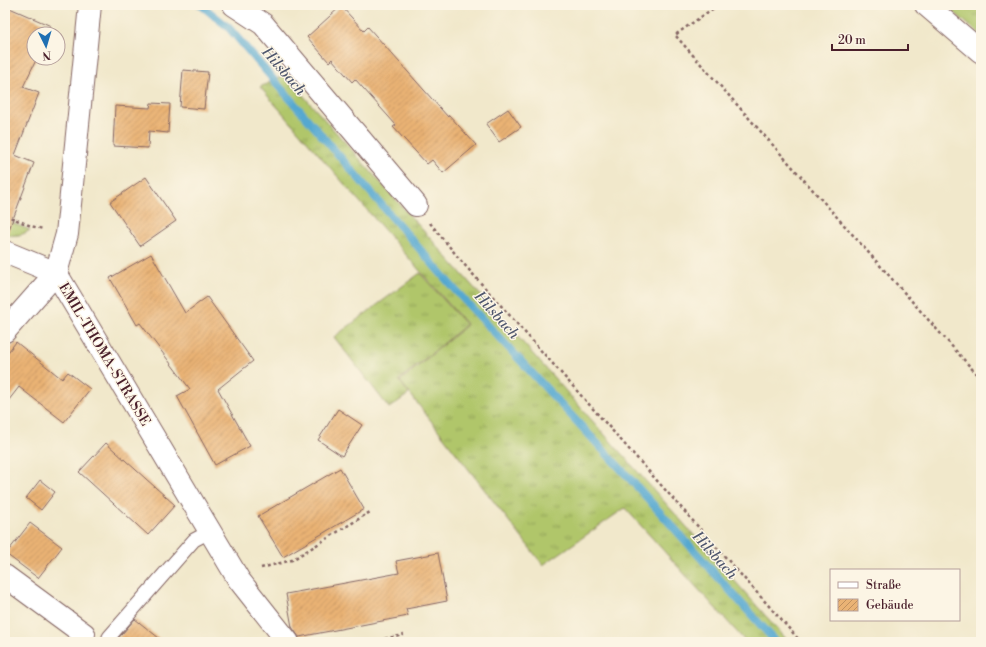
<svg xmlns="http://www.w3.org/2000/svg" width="986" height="647" font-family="'Libre Bodoni',serif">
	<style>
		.grass { fill: url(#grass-tufts); stroke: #7d724b }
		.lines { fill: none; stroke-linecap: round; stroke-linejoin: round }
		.stream { stroke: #55a8d0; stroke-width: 8 }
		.building { fill: url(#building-hatch) }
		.lane-casing { stroke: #846563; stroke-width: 15 }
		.street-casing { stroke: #846563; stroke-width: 24 }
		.secondary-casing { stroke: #846563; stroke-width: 24 }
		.path { stroke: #846563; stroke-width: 2.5; stroke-dasharray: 3 3; stroke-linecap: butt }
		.lane { stroke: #fff; stroke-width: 13 }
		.street { stroke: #fff; stroke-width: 22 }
		.secondary { stroke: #fff; stroke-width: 22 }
		.labels { text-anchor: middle; stroke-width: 3; stroke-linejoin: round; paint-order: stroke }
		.street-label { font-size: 14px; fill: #4a1f2b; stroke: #fcf5e5 }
		.water-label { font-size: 15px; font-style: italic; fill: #4e566d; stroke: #fcf5e5 }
	</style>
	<defs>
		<pattern id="grass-tufts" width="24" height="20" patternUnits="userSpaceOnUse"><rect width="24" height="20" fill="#b0c66b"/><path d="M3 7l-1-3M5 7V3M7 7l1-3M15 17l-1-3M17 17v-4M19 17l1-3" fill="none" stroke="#91a058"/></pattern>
		<pattern id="building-hatch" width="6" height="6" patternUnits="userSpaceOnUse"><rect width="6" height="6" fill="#eab375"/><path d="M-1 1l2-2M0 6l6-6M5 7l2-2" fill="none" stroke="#c09160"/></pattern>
	</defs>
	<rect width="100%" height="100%" fill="#fcf5e5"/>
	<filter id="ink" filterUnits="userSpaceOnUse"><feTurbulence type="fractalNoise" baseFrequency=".025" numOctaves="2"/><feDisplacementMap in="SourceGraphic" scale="8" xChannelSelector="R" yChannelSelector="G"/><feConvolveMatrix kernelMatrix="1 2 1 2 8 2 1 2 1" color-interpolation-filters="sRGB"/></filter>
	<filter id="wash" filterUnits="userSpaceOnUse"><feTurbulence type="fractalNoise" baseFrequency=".012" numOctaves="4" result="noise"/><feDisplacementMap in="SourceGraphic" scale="16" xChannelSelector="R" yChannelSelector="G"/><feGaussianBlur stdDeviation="0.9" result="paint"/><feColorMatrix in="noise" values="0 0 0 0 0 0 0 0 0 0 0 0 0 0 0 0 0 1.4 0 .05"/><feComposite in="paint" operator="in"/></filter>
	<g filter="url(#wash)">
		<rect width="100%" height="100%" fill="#f1e8cb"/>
		<!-- grass -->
		<g class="grass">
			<polygon points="945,5 981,5 981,35"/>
			<polygon points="285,75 789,642 746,642 625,508 543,565 400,381 467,325 260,87"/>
			<path d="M5 220 30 230C22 236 14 236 5 235Z"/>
			<polygon points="420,273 466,325 399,380 409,394 389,408 334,337"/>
		</g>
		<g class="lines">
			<!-- stream -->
			<polyline class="stream" points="201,5 228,27 456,291 632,481 776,642"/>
		</g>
		<g id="blocks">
			<!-- building -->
			<g class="building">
				<polygon points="5,6 51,26 48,34 34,34 34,58 37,58 23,87 39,93 15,155 34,163 7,235 5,235"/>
				<polygon points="341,6 364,31 368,27 448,117 449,115 476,145 443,173 432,160 427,164 393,127 396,125 355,79 352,82 332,59 329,62 307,37"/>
				<polygon points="183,70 208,72 204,109 180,107"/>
				<polygon points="151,103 170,104 168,133 149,131 148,148 113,146 115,106 150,108"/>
				<polygon points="508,109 521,127 499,142 486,124"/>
				<polygon points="146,177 176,221 140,246 110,202"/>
				<polygon points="151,254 185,313 207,297 253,361 218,389 250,446 215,465 177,396 190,389 140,323 137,325 110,278"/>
				<polygon points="16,342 62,379 68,372 90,389 64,422 19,387 5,405 5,356"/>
				<polygon points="338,409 362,425 342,456 318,440"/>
				<polygon points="106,443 175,505 148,535 79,472"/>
				<polygon points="340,468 364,509 283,557 258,516"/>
				<polygon points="40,480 55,492 41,510 26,498"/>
				<polygon points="30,523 62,547 38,578 6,554"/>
				<polygon points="438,553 447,601 406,609 408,616 299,637 292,627 286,594 399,573 396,561"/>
				<polygon points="135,619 164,642 115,642"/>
			</g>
		</g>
	</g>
	<g filter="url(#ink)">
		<use href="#blocks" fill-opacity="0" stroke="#846563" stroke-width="1"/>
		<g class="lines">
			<!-- lane casing -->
			<g class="lane-casing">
				<polyline id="lane" points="109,637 194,540 211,531"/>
			</g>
			<!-- street casing -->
			<g class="street-casing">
				<g id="street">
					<polyline points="234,5 263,24 416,205"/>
					<polyline points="5,252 56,273"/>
					<polyline points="56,273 239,580 288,642"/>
					<polyline points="5,331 56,273 67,234 90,5"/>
					<polyline points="5,576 84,634"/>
				</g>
			</g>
			<!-- secondary casing -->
			<g class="secondary-casing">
				<polyline id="secondary" points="926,5 981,52"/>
			</g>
			<!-- path -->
			<g class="path">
				<polyline points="718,5 675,35 981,379"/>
				<polyline points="5,215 31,226 43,229"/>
				<polyline points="430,223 462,262 801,642"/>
				<polyline points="261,568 292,560 370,512"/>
				<polyline points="367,642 404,635"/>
			</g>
			<!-- lane -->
			<use href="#lane" class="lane"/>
			<!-- street -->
			<use href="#street" class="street"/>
			<!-- secondary -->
			<use href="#secondary" class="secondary"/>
		</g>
	</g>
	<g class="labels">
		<!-- street labels -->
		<g class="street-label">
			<text transform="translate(105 354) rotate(59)" y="5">EMIL-THOMA-STRASSE</text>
		</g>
		<!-- water labels -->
		<g class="water-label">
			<text transform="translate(284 71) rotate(49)" y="5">Hilsbach</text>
			<text transform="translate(497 315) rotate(48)" y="5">Hilsbach</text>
			<text transform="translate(715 555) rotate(48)" y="5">Hilsbach</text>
		</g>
	</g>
	<!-- margin -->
	<rect width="986" height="647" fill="none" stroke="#fcf5e5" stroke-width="20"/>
	<!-- legend -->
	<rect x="830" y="569" width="130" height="52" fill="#fcf5e5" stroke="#b59f9b"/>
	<rect x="838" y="582" width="20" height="6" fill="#ffffff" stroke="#b59f9b"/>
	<text x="866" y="589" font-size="12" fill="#4a1f2b">Straße</text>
	<rect x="838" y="599" width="20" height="12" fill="url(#building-hatch)" stroke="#b59f9b"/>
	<text x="866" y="609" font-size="12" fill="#4a1f2b">Gebäude</text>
	<!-- north arrow -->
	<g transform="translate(46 46) rotate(175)"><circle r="19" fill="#fcf5e5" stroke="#b59f9b"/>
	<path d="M0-3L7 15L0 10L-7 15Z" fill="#1f6fb2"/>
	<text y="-6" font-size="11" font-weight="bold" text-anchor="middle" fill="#4a1f2b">N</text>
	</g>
	<!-- scale -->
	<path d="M832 44v6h76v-6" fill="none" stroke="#4a1f2b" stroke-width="2"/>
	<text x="838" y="44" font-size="12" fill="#4a1f2b" stroke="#fcf5e5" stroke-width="3" paint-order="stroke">20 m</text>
</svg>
